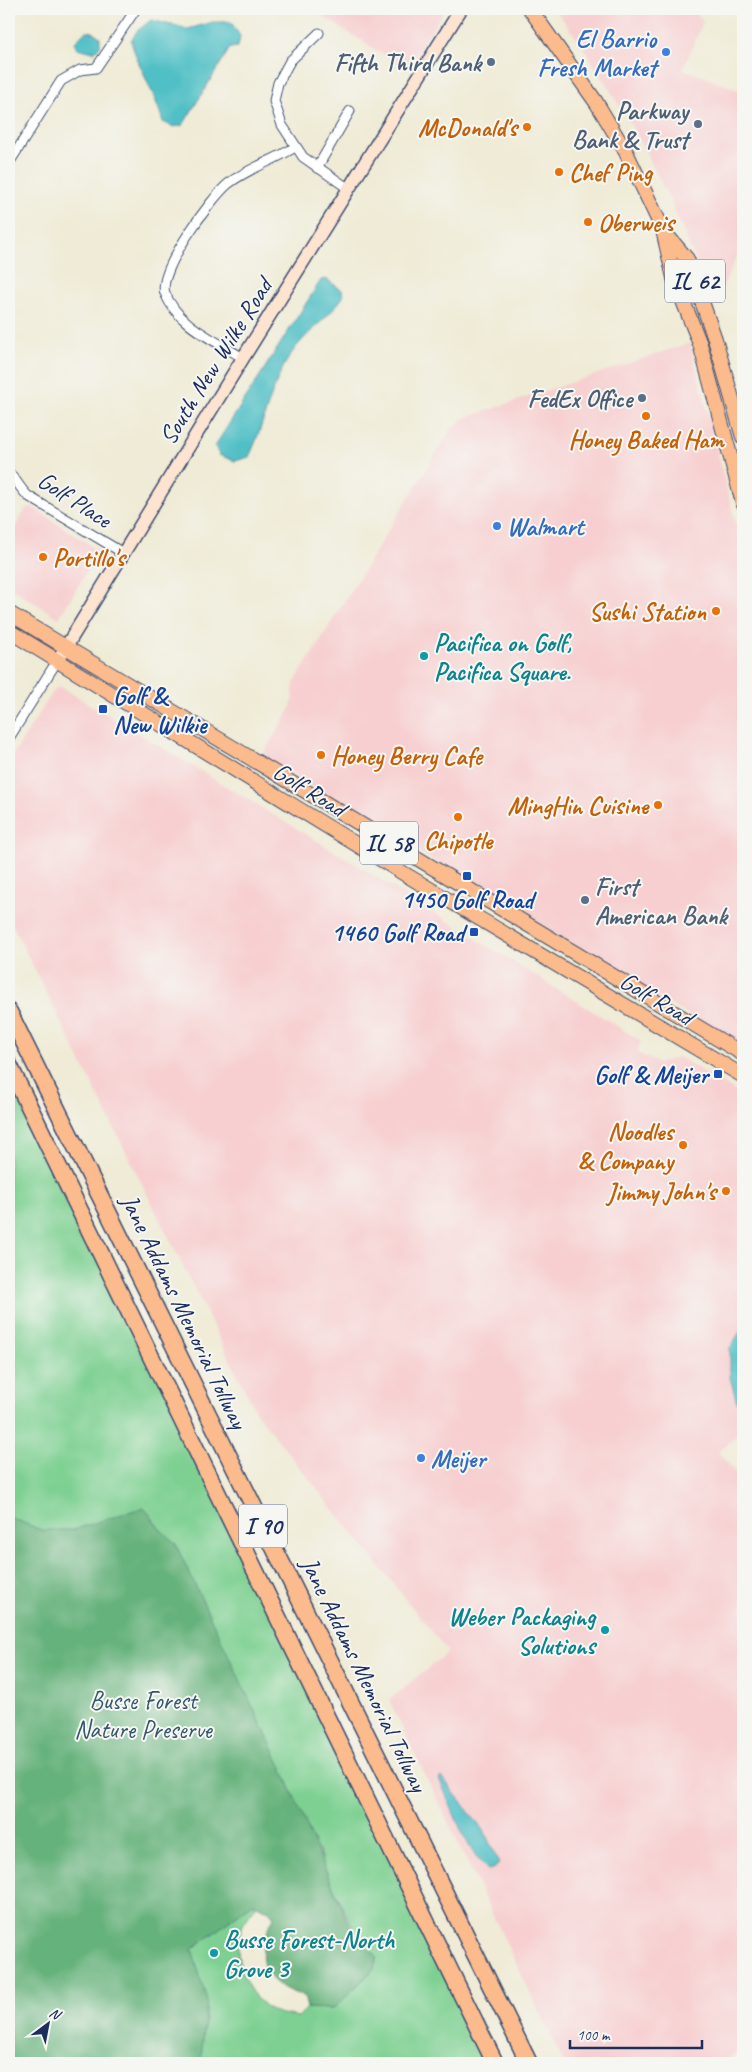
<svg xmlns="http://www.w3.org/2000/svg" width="752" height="2072" font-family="Caveat,sans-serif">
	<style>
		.built { fill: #f7cfd0 }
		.green { fill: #7ed092; stroke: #4c8078 }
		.forest { fill: #66b27c; stroke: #40706d }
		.water { fill: #51c0c6; stroke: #367892 }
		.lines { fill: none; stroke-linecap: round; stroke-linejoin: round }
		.minor-casing { stroke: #3b4b70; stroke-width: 11 }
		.secondary-casing { stroke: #3b4b70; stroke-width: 15 }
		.primary-casing { stroke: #3b4b70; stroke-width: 16 }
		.motorway-casing { stroke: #3b4b70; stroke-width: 19 }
		.minor { stroke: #fff; stroke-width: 9 }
		.secondary { stroke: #fde4d1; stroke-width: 12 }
		.primary { stroke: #fbbb8d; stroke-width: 14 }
		.motorway { stroke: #fbbb8d; stroke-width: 16 }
		.shop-dot { fill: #3f7fe0; stroke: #f6f6f2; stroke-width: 2 }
		.service-dot { fill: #5c6f8a; stroke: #f6f6f2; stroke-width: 2 }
		.food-dot { fill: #e8710a; stroke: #f6f6f2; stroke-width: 2 }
		.culture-dot { fill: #0f9aa8; stroke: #f6f6f2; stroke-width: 2 }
		.transit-dot { fill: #1a4fb4; stroke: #f6f6f2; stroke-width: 2 }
		.labels { text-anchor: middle; stroke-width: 4; stroke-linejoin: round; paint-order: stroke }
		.shield { fill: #f6f6f2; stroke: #5d6b8a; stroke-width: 1 }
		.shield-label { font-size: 24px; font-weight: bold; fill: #1b2f5e }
		.shop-label { font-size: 25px; font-weight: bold; fill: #366cbe; stroke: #f6f6f2; text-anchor: start }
		.service-label { font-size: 25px; font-weight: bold; fill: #4e5e75; stroke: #f6f6f2; text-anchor: end }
		.food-label { font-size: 25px; font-weight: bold; fill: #c56008; stroke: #f6f6f2; text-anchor: end }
		.street-label { font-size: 25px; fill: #1b2f5e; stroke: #f6f6f2 }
		.culture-label { font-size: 25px; font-weight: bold; fill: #0d838f; stroke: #f6f6f2; text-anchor: start }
		.transit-label { font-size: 25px; font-weight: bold; fill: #164399; stroke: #f6f6f2; text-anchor: end }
		.park-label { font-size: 25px; fill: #34576b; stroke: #f6f6f2 }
	</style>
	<rect width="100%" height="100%" fill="#f6f6f2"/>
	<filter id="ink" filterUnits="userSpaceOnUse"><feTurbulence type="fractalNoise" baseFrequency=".02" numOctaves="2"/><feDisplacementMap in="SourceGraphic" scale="10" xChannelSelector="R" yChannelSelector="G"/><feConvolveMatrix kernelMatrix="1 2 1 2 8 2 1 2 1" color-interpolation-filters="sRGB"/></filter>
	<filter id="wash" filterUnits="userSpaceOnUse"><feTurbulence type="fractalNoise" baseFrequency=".0096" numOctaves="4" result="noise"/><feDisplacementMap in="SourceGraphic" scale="20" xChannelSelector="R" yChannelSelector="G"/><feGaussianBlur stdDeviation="1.12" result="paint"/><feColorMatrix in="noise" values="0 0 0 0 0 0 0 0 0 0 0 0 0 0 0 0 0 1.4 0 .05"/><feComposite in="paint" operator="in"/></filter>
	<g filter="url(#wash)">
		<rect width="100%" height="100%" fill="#efebd6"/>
		<!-- built -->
		<g class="built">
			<polygon points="311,9 445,9 407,69"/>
			<polygon points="555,9 693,9 703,22 683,69 743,92 743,243 720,293 705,283 671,202 635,131 583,47"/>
			<polygon points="690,343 743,553 743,1046 671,1005 262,756 291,708 294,683 451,429 465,418"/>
			<polygon points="32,507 99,551 59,618 9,587 9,538 26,508"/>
			<polygon points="61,687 347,859 641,1041 637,1053 659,1063 679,1057 743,1096 743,1431 718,1452 743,1482 743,2046 722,2063 564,2063 389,1700 448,1652 257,1414 9,918 9,761 55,689"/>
		</g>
		<!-- green -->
		<path class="green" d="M9 1065 493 2063H199L201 2059 192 1949 253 1903 256 1906C252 1912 246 1919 243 1925 229 1954 246 1999 275 2012 282 2015 291 2015 298 2017L307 2008 333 2009 366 1977 359 1941 322 1863 319 1850 9 2005Z"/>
		<!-- forest -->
		<path class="forest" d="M144 1507 160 1529 175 1543 282 1768 348 1922 359 1941 377 1956 375 1968 333 2009 307 2008 304 1996C259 1983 253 1957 274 1917L269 1911 253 1903 192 1949 207 2001 201 2059 199 2063H9V1517L41 1530H73Z"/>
		<!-- water -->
		<g class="water">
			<path d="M151 20 188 29 213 22H231L240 36 238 47 230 48 183 125 174 127 163 122C155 93 139 69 131 41L137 31Z"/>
			<polygon points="86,31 93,32 100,37 100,46 94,52 77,48 75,42"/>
			<path d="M326 279 342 290 343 297C329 318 305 333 291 354 270 385 265 424 249 457L235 461 219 455 215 446 321 280Z"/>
			<polygon points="743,1327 743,1405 737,1403 730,1377 730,1348"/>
			<path d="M442 1777 485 1833 499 1863 495 1868 488 1870C464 1848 453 1808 439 1779Z"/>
		</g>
	</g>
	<g filter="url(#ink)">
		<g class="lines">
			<!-- minor casing -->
			<g class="minor-casing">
				<g id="minor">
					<polyline points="319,33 290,61 278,83 274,101 282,125 303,157 349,189"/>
					<polyline points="9,163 61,81 80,70 96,68 136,9"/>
					<polyline points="317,168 350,111"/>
					<path d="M243 358C215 340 178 326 165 293 157 272 211 198 228 184 248 168 274 161 295 147"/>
					<path d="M9 473C17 480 20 489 28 496L123 553"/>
					<polyline points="9,738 57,661"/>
				</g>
			</g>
			<!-- secondary casing -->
			<g class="secondary-casing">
				<polyline id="secondary" points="61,655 243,358 461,9"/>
			</g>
			<!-- primary casing -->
			<g class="primary-casing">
				<g id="primary">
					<polyline points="530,9 596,102 626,152 663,230 674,278 700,344 743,503"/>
					<polyline points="665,233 687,259 715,339 743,437"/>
					<polyline points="9,613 743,1054"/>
					<polyline points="9,631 403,873 743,1076"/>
				</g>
			</g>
			<!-- motorway casing -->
			<g class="motorway-casing">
				<g id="motorway">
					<polyline points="9,1012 529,2063"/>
					<polyline points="9,1065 495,2063"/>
				</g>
			</g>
			<!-- minor -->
			<use href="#minor" class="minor"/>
			<!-- secondary -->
			<use href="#secondary" class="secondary"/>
			<!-- primary -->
			<use href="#primary" class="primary"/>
			<!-- motorway -->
			<use href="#motorway" class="motorway"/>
		</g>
	</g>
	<!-- markers -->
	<g class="shop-dot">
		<circle cx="666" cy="52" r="5"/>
		<circle cx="497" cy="526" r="5"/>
		<circle cx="421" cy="1458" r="5"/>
	</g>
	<g class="service-dot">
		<circle cx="491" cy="62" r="5"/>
		<circle cx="698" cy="124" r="5"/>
		<circle cx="642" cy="398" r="5"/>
		<circle cx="585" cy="900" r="5"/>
	</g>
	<g class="food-dot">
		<circle cx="527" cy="127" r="5"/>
		<circle cx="559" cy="172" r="5"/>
		<circle cx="588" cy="222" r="5"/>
		<circle cx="646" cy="416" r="5"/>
		<circle cx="43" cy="557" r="5"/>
		<circle cx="716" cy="611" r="5"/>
		<circle cx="321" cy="755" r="5"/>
		<circle cx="658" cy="805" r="5"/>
		<circle cx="458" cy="817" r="5"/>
		<circle cx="683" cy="1145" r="5"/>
		<circle cx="726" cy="1191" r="5"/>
	</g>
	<g class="culture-dot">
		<circle cx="424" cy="656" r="5"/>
		<circle cx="605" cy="1630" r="5"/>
		<circle cx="214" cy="1953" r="5"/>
	</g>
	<g class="transit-dot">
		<rect x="98" y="704" width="10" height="10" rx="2.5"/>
		<rect x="462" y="871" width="10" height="10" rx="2.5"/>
		<rect x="469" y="927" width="10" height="10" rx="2.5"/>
		<rect x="713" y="1069" width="10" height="10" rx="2.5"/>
	</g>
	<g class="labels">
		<!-- shield labels -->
		<g class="shield">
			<rect x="665" y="259.5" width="60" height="43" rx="4"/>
			<rect x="360" y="821.5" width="58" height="43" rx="4"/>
			<rect x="239" y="1504.5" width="48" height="43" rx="4"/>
		</g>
		<g class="shield-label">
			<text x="695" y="289">IL 62</text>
			<text x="389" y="851">IL 58</text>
			<text x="263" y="1534">I 90</text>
		</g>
		<!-- shop labels -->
		<g class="shop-label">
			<text x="656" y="47" text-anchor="end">El Barrio<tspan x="656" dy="29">Fresh Market</tspan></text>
			<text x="507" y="535">Walmart</text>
			<text x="431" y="1467">Meijer</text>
		</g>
		<!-- service labels -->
		<g class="service-label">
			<text x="481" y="71">Fifth Third Bank</text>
			<text x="688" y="119">Parkway<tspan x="688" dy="29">Bank &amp; Trust</tspan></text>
			<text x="632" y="407">FedEx Office</text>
			<text x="595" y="895" text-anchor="start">First<tspan x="595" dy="29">American Bank</tspan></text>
		</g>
		<!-- food labels -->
		<g class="food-label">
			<text x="517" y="136">McDonald's</text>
			<text x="569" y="181" text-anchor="start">Chef Ping</text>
			<text x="598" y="231" text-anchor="start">Oberweis</text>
			<text x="646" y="448" text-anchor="middle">Honey Baked Ham</text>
			<text x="53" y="566" text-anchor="start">Portillo's</text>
			<text x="706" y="620">Sushi Station</text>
			<text x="331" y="764" text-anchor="start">Honey Berry Cafe</text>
			<text x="648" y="814">MingHin Cuisine</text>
			<text x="458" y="849" text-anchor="middle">Chipotle</text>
			<text x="673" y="1140">Noodles<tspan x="673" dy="29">&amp; Company</tspan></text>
			<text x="716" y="1200">Jimmy John's</text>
		</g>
		<!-- street labels -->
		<g class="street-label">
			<text transform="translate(215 361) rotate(-58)" y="9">South New Wilke Road</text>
			<text transform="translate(75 499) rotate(33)" y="9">Golf Place</text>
			<text transform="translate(310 789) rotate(32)" y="9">Golf Road</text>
			<text transform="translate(657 998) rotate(31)" y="9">Golf Road</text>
			<text transform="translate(185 1311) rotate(64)" y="9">Jane Addams Memorial Tollway</text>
			<text transform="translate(365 1674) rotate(64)" y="9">Jane Addams Memorial Tollway</text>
		</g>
		<!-- culture labels -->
		<g class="culture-label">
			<text x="434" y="651">Pacifica on Golf,<tspan x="434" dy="29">Pacifica Square.</tspan></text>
			<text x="595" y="1625" text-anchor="end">Weber Packaging<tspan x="595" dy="29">Solutions</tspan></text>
			<text x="224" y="1948">Busse Forest-North<tspan x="224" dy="29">Grove 3</tspan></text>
		</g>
		<!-- transit labels -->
		<g class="transit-label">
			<text x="113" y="704" text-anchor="start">Golf &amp;<tspan x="113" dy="29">New Wilkie</tspan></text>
			<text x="467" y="908" text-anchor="middle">1450 Golf Road</text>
			<text x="464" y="941">1460 Golf Road</text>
			<text x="708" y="1083">Golf &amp; Meijer</text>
		</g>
		<!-- park labels -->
		<g class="park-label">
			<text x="143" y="1709">Busse Forest<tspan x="143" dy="29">Nature Preserve</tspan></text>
		</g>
	</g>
	<!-- margin -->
	<rect width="752" height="2072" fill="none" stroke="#f6f6f2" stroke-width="30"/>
	<!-- north arrow -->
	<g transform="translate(48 2024) rotate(32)" stroke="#f6f6f2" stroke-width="4" paint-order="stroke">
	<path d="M0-4L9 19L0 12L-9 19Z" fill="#1b2f5e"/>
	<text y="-8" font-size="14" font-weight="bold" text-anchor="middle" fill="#1b2f5e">N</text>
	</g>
	<!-- scale -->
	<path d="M570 2040v8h132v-8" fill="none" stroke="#1b2f5e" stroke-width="2.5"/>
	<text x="577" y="2040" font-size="15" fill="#1b2f5e" stroke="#f6f6f2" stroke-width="4" paint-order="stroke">100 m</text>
</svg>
